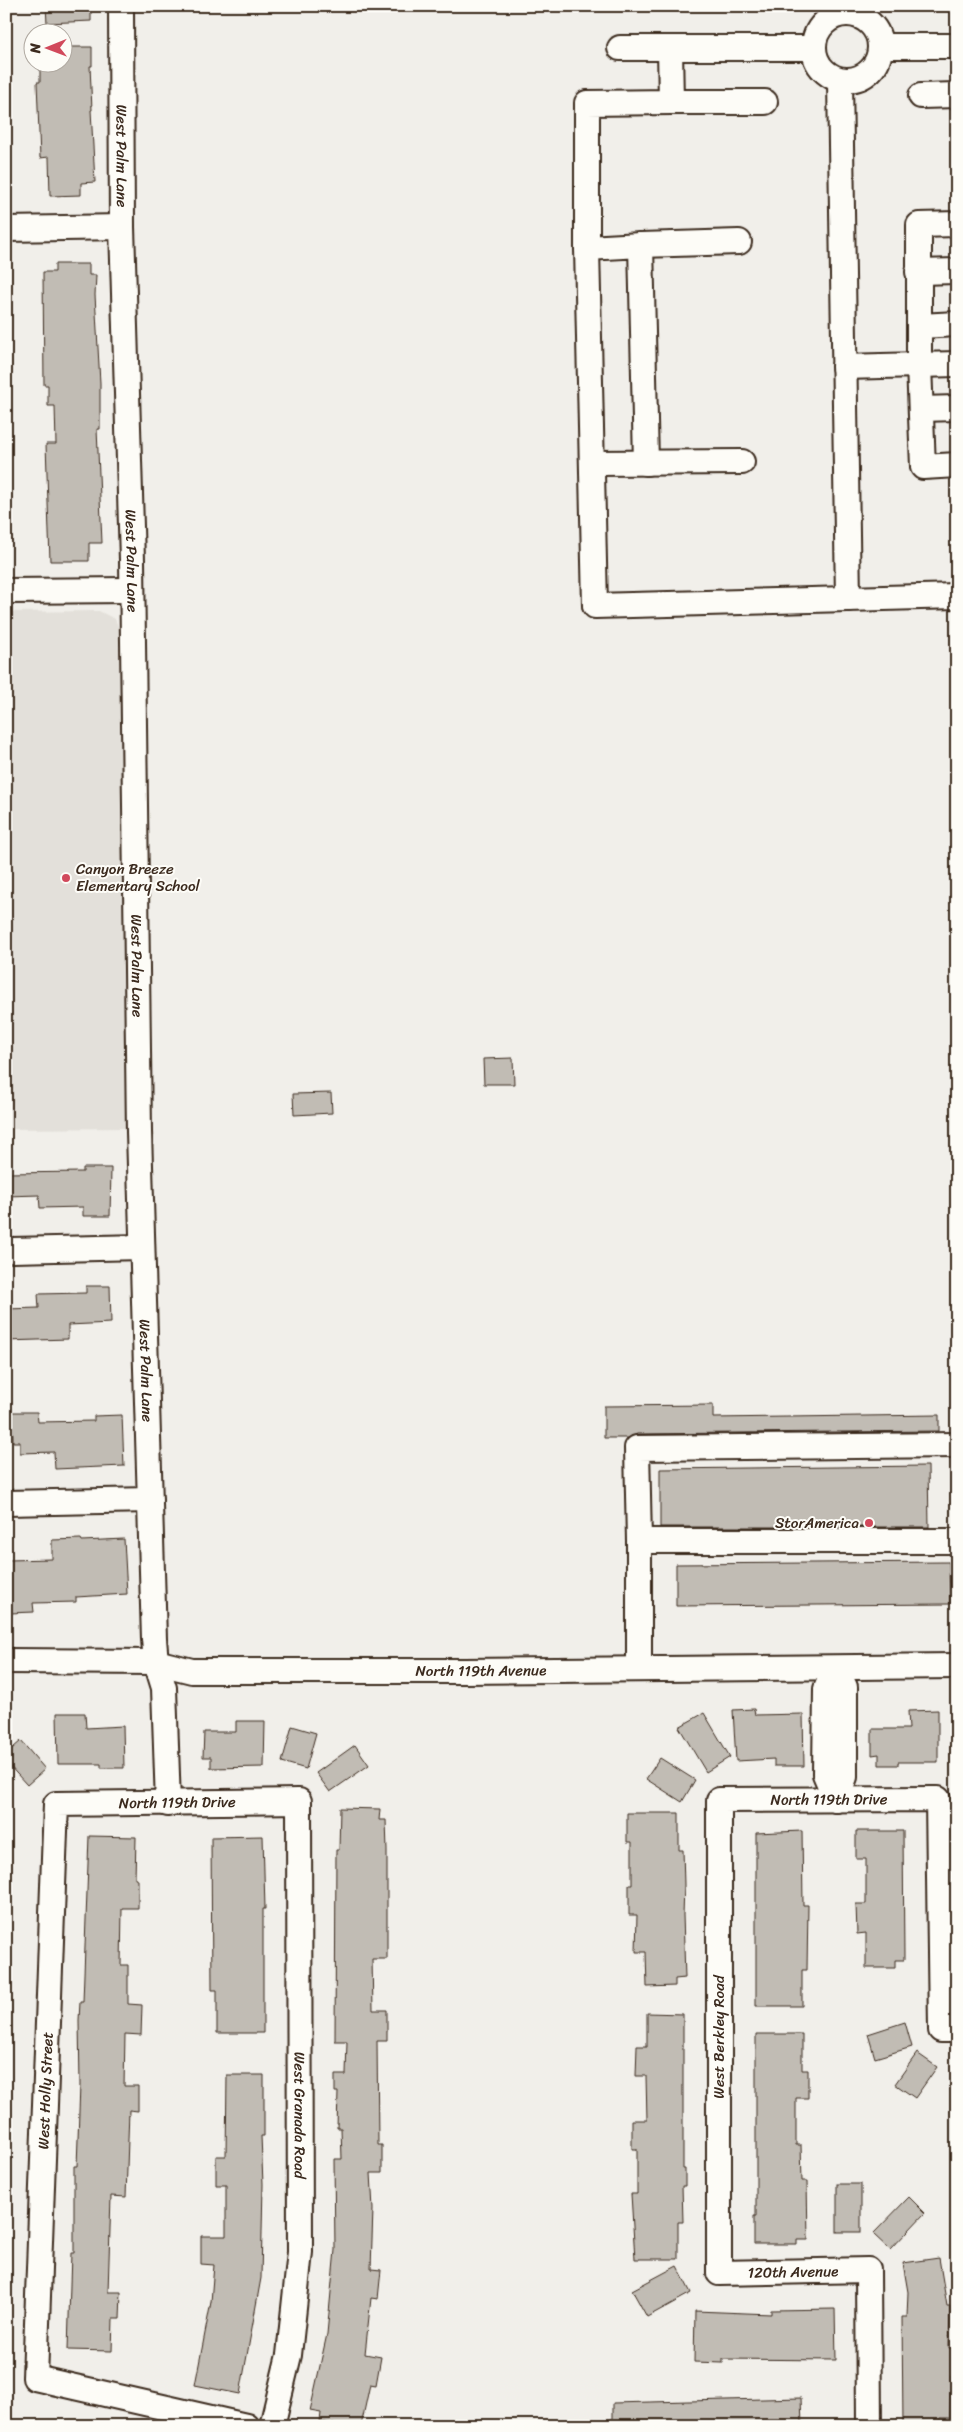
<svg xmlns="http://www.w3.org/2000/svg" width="963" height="2432" font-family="Sriracha,sans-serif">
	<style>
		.built { fill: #e3e0da }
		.building { fill: #c1bcb4; stroke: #3b2a1e }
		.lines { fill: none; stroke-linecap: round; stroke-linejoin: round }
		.minor-casing { stroke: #3b2a1e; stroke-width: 28 }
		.minor { stroke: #fdfcf7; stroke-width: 24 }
		.poi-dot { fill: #d1495b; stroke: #fdfcf7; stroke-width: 2 }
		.labels { text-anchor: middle; stroke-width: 4; stroke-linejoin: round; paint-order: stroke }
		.street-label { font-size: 15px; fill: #3b2a1e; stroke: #fdfcf7 }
		.poi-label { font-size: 15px; fill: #3b2a1e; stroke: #fdfcf7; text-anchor: start }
	</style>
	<rect width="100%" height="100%" fill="#f1efea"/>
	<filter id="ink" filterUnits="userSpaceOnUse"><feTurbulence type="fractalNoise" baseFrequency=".02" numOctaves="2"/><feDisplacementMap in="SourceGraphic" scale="10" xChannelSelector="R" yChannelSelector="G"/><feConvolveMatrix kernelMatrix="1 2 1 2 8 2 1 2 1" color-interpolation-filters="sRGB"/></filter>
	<g filter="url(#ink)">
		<!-- built -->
		<polygon class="built" points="99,611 115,619 119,629 131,1128 6,1129 6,612"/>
		<!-- building -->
		<g class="building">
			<polygon points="46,6 91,6 91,21 47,23"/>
			<polygon points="62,47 92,47 92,66 90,66 92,110 91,110 95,182 81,183 81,195 50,196 49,157 40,158 37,82 40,82 40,62 62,62"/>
			<polygon points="55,264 89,264 89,275 96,275 95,295 100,383 100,429 97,429 102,543 89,543 89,561 50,561 46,444 56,444 55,406 48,406 48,385 44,385 43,272 55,272"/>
			<polygon points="513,1058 514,1084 484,1084 483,1059"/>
			<polygon points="331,1093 332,1113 294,1115 293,1094"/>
			<polygon points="83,1168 111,1168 110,1216 83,1216 83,1207 40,1208 39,1195 6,1196 6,1173 83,1172"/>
			<polygon points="86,1286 110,1286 111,1323 68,1325 68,1339 6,1341 6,1309 39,1308 38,1294 86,1293"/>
			<polygon points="713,1405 713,1418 939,1415 939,1431 637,1434 628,1438 604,1438 604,1406"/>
			<polygon points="12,1412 37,1412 38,1422 94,1421 94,1416 122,1415 124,1466 55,1469 54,1452 20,1453 20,1442 13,1442"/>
			<polygon points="928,1466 929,1527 660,1527 660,1469"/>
			<polygon points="81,1539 82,1541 124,1539 127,1594 76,1597 76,1602 33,1603 34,1612 10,1613 8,1560 52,1559 52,1540"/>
			<polygon points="949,1562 950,1604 676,1606 676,1564"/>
			<polygon points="754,1709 755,1715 803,1714 804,1766 774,1766 774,1759 736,1761 733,1710"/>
			<polygon points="938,1710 938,1762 898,1762 898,1765 879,1765 879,1754 872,1755 872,1729 909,1729 908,1711"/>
			<polygon points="57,1713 85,1713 86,1728 123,1726 124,1768 101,1768 101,1764 58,1764"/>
			<polygon points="704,1713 730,1757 706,1772 679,1727"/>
			<polygon points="236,1721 265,1721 264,1767 211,1768 211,1757 203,1757 204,1732 236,1732"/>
			<polygon points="292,1726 316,1733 306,1769 282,1762"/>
			<polygon points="21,1741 45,1769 27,1785 6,1762 6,1754"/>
			<polygon points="355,1745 369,1765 330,1792 316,1773"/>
			<polygon points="660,1758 695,1780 682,1802 646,1779"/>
			<polygon points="340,1808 380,1809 379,1820 386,1820 387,1850 387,1959 372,1959 373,2010 387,2010 387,2041 377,2041 378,2145 382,2145 382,2173 371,2173 373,2209 371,2269 381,2270 378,2299 371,2298 365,2354 381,2357 376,2385 370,2384 361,2426 342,2426 320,2421 321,2413 310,2411 327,2334 335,2250 334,2159 342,2159 341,2128 337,2128 338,2092 335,2092 335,2075 346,2075 347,2041 335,2041 336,1850 339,1850"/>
			<polygon points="627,1813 679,1813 679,1850 683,1850 684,1885 683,1915 685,1978 675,1979 675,1986 647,1987 646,1952 636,1952 637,1915 629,1915 629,1885 632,1885 632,1842 627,1842"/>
			<polygon points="802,1831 803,1905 808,1905 807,1970 802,1970 802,2006 756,2006 756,1833"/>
			<polygon points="856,1831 903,1831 904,1960 895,1960 895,1968 866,1968 866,1933 857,1934 856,1904 866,1904 866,1859 856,1859"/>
			<polygon points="89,1836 136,1837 135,1879 138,1880 138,1908 122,1908 121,1965 128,1965 128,2004 142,2005 141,2035 125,2034 124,2086 138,2086 138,2111 129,2110 126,2197 111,2196 108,2292 121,2292 120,2319 113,2319 112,2351 68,2350 71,2253 74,2253 74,2166 77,2166 80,2085 79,2020 80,2002 83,2002"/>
			<polygon points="263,1836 265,1909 263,1909 263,2033 217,2033 217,1990 212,1990 211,1837"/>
			<polygon points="647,2013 683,2014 683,2169 685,2169 685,2186 682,2186 683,2222 678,2222 678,2259 635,2259 631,2194 637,2194 637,2149 632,2149 632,2120 647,2120 646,2076 636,2076 637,2046 647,2046"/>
			<polygon points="905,2022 912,2047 875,2058 868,2034"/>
			<polygon points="756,2034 802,2034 802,2070 808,2070 808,2098 796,2098 796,2145 801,2145 802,2181 807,2181 808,2240 797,2240 797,2244 754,2244 754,2216 756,2216"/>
			<polygon points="917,2053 937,2067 915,2098 895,2084"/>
			<polygon points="227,2075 264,2075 264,2136 261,2136 263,2184 261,2278 240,2394 195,2385 211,2302 214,2265 201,2264 201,2236 226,2236 226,2185 216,2185 216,2156 226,2156"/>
			<rect x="837" y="2184" width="24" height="48"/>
			<polygon points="909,2197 925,2213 890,2250 873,2234"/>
			<polygon points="939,2258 947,2306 950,2306 949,2348 955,2348 955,2376 951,2376 950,2418 940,2418 940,2426 903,2426 902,2317 907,2317 908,2292 903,2263"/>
			<polygon points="677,2266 691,2293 647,2317 632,2290"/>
			<polygon points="835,2309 836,2360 723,2359 723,2363 694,2362 695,2311 771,2314 771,2310"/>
			<polygon points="801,2398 802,2426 613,2426 613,2403"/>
		</g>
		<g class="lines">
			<!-- minor casing -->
			<g class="minor-casing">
				<g id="minor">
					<path id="s1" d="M121 6 122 227 132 560 139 1132 154 1639 156 1662 164 1688 168 1804"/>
					<circle cx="847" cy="47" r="33"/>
					<polyline points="880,46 957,46"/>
					<polyline points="620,48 670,48"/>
					<polyline points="813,48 670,48 671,102 587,103 587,248 595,606 957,596"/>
					<polyline points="840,80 848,599"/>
					<polyline points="921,96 957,95"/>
					<polyline points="671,102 765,102"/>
					<polyline points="957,224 919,225 919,365 923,467 957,465"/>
					<polyline points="6,229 122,227"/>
					<polyline points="641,245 739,242"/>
					<polyline points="587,248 641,245 646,463"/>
					<polyline points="918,272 957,271"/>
					<polyline points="920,326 957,324"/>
					<polyline points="844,367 957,364"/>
					<polyline points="921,409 957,408"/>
					<polyline points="592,463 742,462"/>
					<polyline points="6,591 131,590"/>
					<polyline points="12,1250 142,1247"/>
					<polyline points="957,1445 637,1448 639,1541 957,1541"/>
					<polyline points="6,1503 150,1500"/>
					<polyline points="639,1541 639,1669"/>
					<path id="s2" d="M6 1661 156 1662 192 1671H464L957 1666"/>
					<polyline points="835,1668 845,1687 845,1777 836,1800"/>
					<polyline points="835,1668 826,1689 825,1774 836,1800"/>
					<path id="s3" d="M246 2426 35 2378 56 1804 299 1801 300 2252 289 2355 272 2426"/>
					<path id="s4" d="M869 2426 868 2270 719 2273V1800L938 1799 941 2030H957"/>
				</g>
			</g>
			<!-- minor -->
			<use href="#minor" class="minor"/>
		</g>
	</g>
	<!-- markers -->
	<g class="poi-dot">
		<circle cx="66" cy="878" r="5"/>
		<circle cx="869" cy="1523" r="5"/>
	</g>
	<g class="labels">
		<!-- street labels -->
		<g class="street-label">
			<text dy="5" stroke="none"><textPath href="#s1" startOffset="150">West Palm Lane</textPath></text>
			<text dy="5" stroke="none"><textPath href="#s1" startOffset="555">West Palm Lane</textPath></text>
			<text dy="5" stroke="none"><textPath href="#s1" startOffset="960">West Palm Lane</textPath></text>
			<text dy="5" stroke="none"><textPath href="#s1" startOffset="1365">West Palm Lane</textPath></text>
			<text dy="5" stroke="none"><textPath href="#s2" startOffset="476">North 119th Avenue</textPath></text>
			<text dy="5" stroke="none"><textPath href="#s4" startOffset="888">North 119th Drive</textPath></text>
			<text dy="5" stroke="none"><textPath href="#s3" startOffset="912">North 119th Drive</textPath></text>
			<text transform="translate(719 2037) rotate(-90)" y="5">West Berkley Road</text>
			<text dy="5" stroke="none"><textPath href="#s3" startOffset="504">West Holly Street</textPath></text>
			<text dy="5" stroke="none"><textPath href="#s3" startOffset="1348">West Granada Road</textPath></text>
			<text transform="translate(793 2272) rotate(-1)" y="5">120th Avenue</text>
		</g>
		<!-- poi labels -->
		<g class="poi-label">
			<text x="76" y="874">Canyon Breeze<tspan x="76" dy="17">Elementary School</tspan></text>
			<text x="859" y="1528" text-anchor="end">StorAmerica</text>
		</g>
	</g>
	<!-- margin -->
	<rect width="963" height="2432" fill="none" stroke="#fdfcf7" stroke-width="25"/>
	<rect x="12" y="12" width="938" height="2407" fill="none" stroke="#3b2a1e" stroke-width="2" filter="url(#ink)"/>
	<!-- north arrow -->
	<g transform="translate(48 48) rotate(269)"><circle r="24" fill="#fdfcf7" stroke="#afa8a0"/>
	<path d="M0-4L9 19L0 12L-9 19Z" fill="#d1495b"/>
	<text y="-8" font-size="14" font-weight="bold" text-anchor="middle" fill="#3b2a1e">N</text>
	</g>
</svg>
